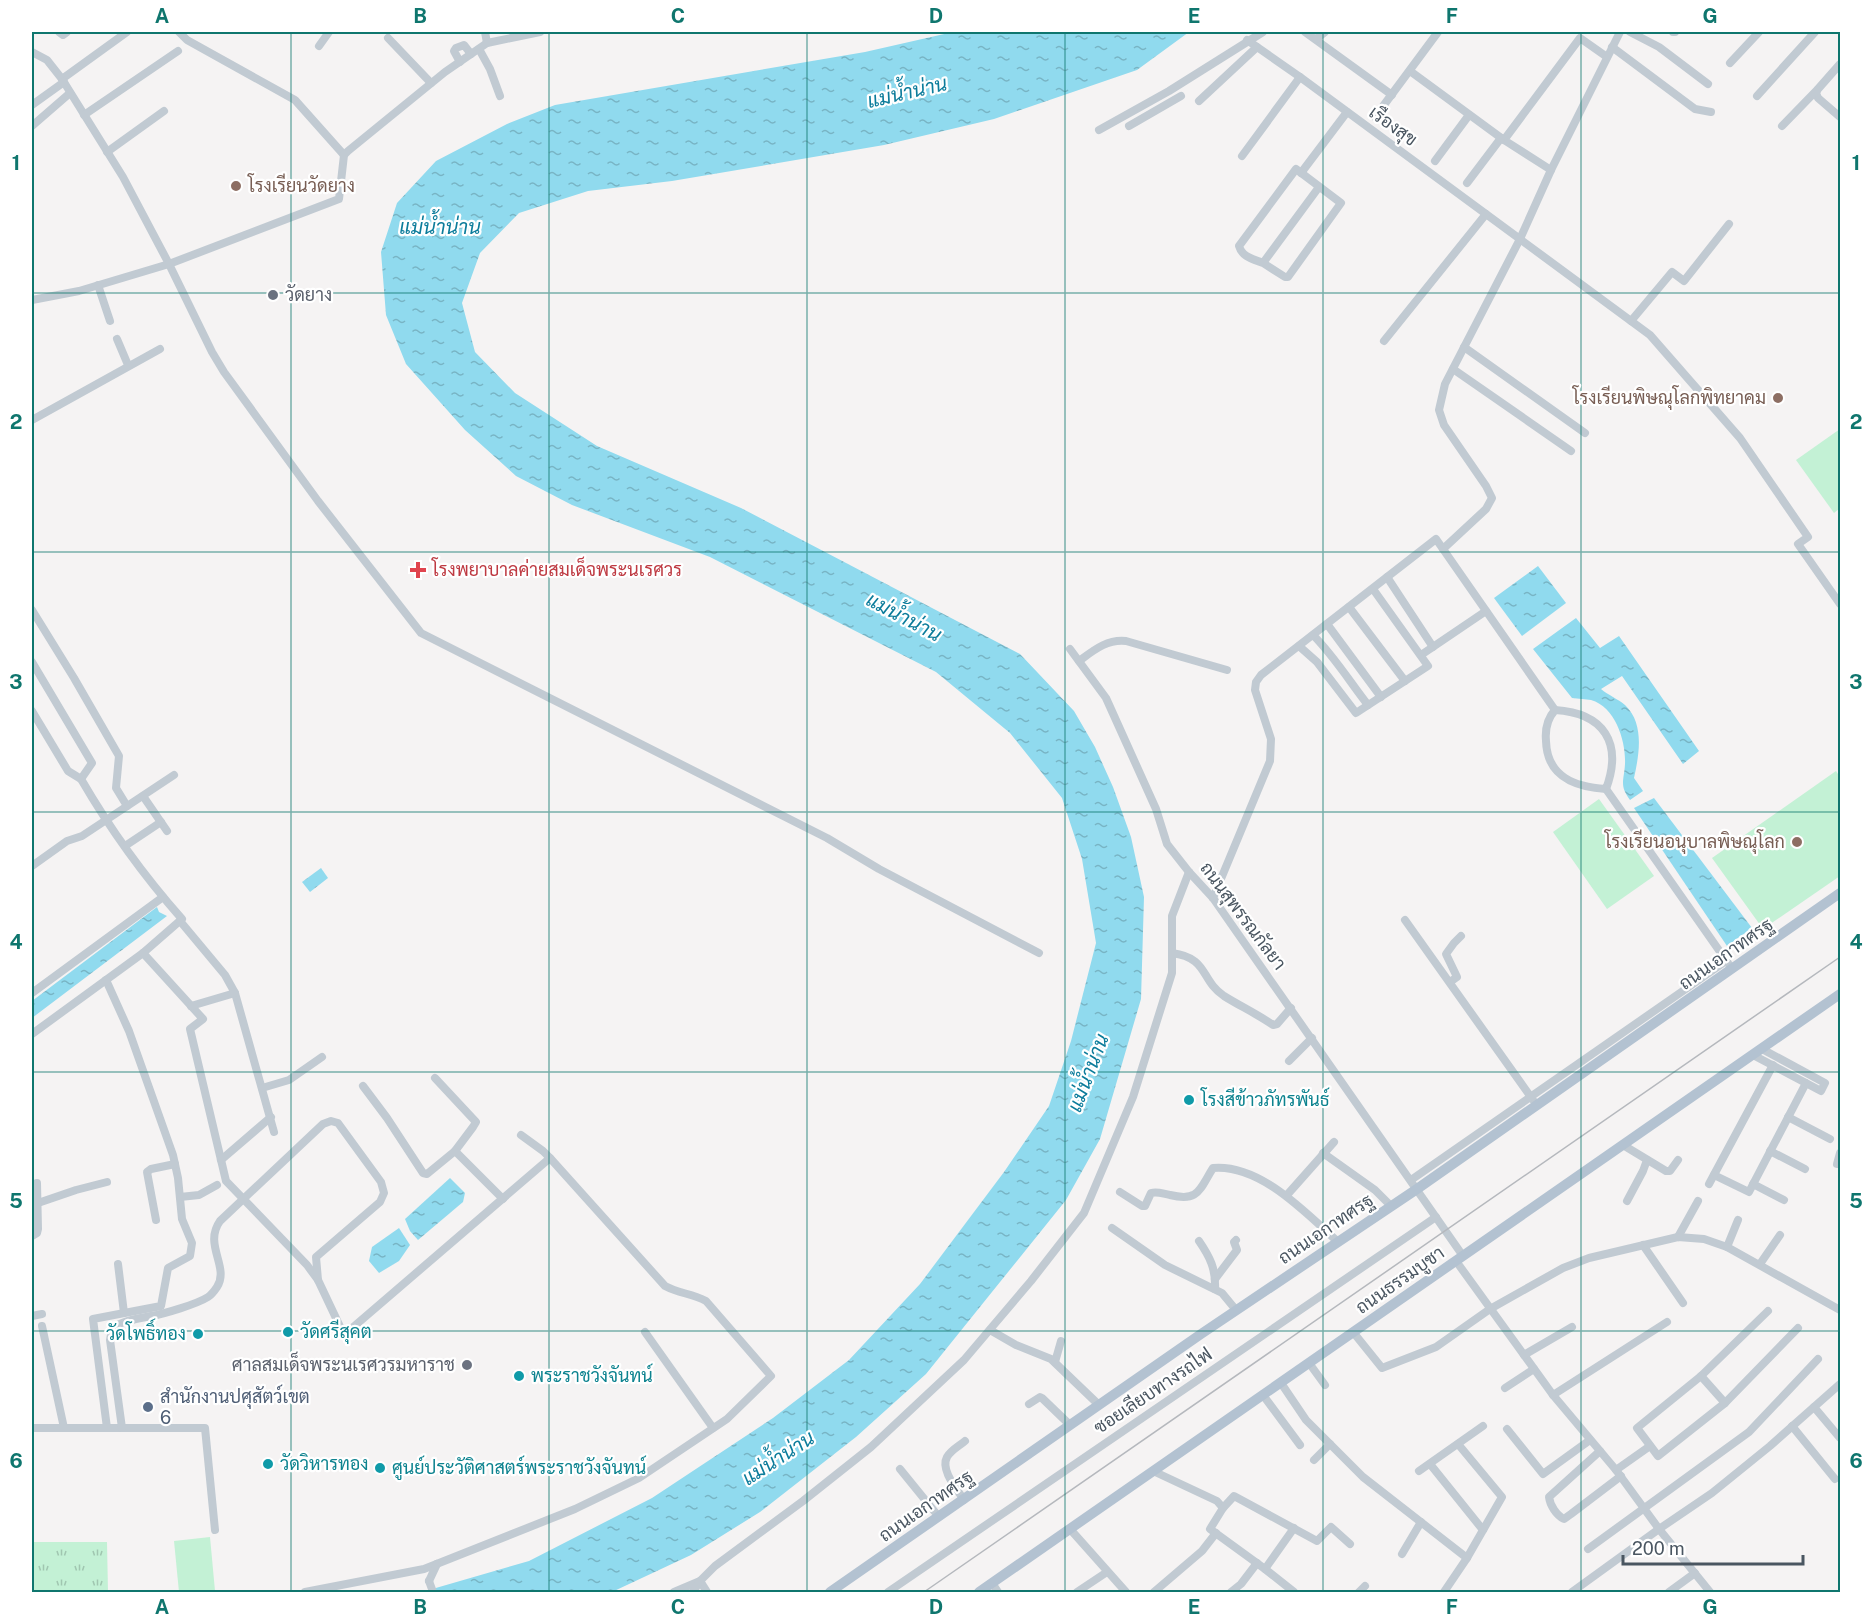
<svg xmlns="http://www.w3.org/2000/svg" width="1872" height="1624" font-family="'Public Sans',Sarabun,sans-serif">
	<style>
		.grass { fill: #c3f1d5 }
		.park { fill: url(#park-tufts) }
		.water { fill: url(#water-ripples) }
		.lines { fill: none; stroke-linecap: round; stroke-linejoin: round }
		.minor { stroke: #c1cad2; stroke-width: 8 }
		.major { stroke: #b3c2d1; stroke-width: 10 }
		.rail { stroke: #b5b8bd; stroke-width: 1.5 }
		.grid { fill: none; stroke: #0f766e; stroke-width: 1.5; stroke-opacity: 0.55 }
		.education-dot { fill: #8d6e63; stroke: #fff; stroke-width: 2 }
		.worship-dot { fill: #6b7280; stroke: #fff; stroke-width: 2 }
		.health-dot { fill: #e0444e; stroke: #fff; stroke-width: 2 }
		.culture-dot { fill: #0f9aa8; stroke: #fff; stroke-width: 2 }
		.service-dot { fill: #5c6f8a; stroke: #fff; stroke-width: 2 }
		.labels { text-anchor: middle; stroke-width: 4.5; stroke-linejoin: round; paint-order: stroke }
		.street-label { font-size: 18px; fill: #4a5661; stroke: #fff }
		.education-label { font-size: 18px; fill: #785e54; stroke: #fff; text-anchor: end }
		.worship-label { font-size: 18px; fill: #5b616d; stroke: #fff; text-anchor: start }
		.health-label { font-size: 18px; fill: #be3a42; stroke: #fff; text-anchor: start }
		.culture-label { font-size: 18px; fill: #0d838f; stroke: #fff; text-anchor: start }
		.service-label { font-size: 18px; fill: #4e5e75; stroke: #fff; text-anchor: start }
		.water-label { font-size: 20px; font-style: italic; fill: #0c7c9b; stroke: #fff }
		.neatline { fill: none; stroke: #0f766e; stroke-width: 2 }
		.grid-label { font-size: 20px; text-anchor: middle; font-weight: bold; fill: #0f766e }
	</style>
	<defs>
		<pattern id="park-tufts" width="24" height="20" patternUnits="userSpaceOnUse" patternTransform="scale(1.5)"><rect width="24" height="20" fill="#c3f1d5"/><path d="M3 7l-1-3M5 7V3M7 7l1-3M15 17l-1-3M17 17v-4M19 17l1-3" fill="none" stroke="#a0c6b0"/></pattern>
		<pattern id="water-ripples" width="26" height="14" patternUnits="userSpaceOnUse" patternTransform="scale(1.5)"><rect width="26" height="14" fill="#90daee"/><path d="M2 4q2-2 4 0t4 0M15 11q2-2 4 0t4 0" fill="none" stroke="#78b4c4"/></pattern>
	</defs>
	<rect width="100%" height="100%" fill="#f5f3f3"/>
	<!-- grass -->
	<g class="grass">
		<polygon points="1840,429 1840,508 1834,513 1796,460"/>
		<polygon points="1836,771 1840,777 1840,876 1763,929 1712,858"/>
		<polygon points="1599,799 1654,876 1607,909 1553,832"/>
		<polygon points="210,1537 215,1591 179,1592 174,1541"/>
	</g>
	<!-- park -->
	<polygon class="park" points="32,1542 107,1542 108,1592 32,1592"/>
	<!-- water -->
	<g class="water">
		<polygon points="953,32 1189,32 1137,70 994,119 884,145 672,181 588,191 519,213 480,253 462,303 475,352 515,393 597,446 741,508 1020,654 1074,711 1095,747 1113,787 1131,837 1144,897 1141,999 1100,1139 1066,1200 926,1374 856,1437 760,1512 691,1555 612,1592 422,1592 529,1561 652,1498 773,1418 849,1360 920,1284 1004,1172 1049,1106 1071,1041 1096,943 1082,859 1062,798 1010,733 936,672 710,557 572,505 516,476 465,430 406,364 386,315 381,252 397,203 436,161 507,124 555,105 865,52"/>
		<polygon points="1538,566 1566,603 1522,636 1494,598"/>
		<path d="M1576 618 1600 648 1619 636 1699 751 1683 764 1622 676 1601 689C1608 695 1618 699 1625 705 1645 724 1639 755 1634 778L1643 791 1630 800C1619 785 1624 781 1625 764 1626 742 1616 707 1591 700 1586 699 1578 699 1572 698L1533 649Z"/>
		<polygon points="1654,798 1752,928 1727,946 1634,808"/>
		<polygon points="321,868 328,878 310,892 302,882"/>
		<polygon points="157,907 159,912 167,916 32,1018 32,1001"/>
		<polygon points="450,1178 465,1193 463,1202 418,1240 410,1231 405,1219"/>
		<polygon points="399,1228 410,1245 399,1261 379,1273 369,1261 372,1247"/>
	</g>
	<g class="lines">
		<!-- minor -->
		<g class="minor">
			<polyline points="59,32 63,35 67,32"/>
			<polyline points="127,32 62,79 123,177 169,264 212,352 224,372 318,501 421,633 827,838 879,869 1039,953"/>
			<polyline points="179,32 187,40 295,100 344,155"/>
			<polyline points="485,32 487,43"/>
			<polyline points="1305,32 1392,95"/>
			<polyline points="1630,32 1659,47 1708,84"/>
			<polyline points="1673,32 1675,32"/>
			<polyline points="388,38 431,83"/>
			<polyline points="1316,39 1325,32"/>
			<polyline points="1247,40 1300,77 1650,335 1740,438 1808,537 1798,544 1840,604"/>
			<polyline points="319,46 329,32"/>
			<polyline points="1612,47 1695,109 1711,112"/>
			<polyline points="479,49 490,69 500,96"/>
			<polyline points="32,52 47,60 62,79"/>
			<polyline points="460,62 454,51 456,48 464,45 471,54"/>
			<polyline points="1730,63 1759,32"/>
			<polyline points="1840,64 1818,89 1816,93 1818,98 1840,117"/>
			<polyline points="1410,71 1504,140"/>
			<polyline points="1757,96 1815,32"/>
			<polyline points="1199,101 1257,47"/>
			<polyline points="32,105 64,82"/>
			<polyline points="84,115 178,51"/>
			<polyline points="1375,117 1438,32"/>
			<polyline points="32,126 70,93"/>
			<polyline points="1129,126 1181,96"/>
			<polyline points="1782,126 1817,90"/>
			<polyline points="1099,130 1169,91 1263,32"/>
			<polyline points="107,152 164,111"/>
			<polyline points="1242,156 1300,77"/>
			<polyline points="1435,161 1469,115"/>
			<polyline points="1551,170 1504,140 1580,38 1607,57"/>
			<polyline points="1301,173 1347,112"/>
			<polyline points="1467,183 1501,138"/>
			<path d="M1263 263 1285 277H1288L1341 203 1296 169 1239 246C1242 257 1253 259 1263 263L1319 187"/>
			<polyline points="98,285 110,321"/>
			<polyline points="32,300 79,291 169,264 339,199 344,155 348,151 445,72 487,43 540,32"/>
			<polyline points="1631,321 1672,272 1684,281 1729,224"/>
			<polyline points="117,339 128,365"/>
			<polyline points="1384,341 1486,214"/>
			<polyline points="1464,347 1585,433"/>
			<polyline points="1453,369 1571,451"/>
			<polyline points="32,420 160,349"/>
			<polyline points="1387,577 1433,647"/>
			<polyline points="1349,607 1405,681"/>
			<polyline points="32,610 74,678 119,756 116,788 127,806"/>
			<polyline points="1327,624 1381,697"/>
			<path d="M1313 635C1334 656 1350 682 1368 705"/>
			<polyline points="1299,646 1317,662 1356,713 1428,666 1373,589"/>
			<polyline points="1070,649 1106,698 1156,809 1167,844 1189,872 1213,898 1463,1256"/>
			<polyline points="1421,655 1486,611"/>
			<path d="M1079 661C1094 650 1107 639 1126 641L1227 670"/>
			<path d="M32 662 92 763 81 779C110 829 144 876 182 919L143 953 32 1034"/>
			<polyline points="1555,710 1443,549 1486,509 1492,498 1486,486 1444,425 1439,410 1445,384 1520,239 1551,170 1620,32"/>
			<path d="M1555 710C1604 713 1623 743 1606 789 1575 787 1547 777 1546 741 1545 730 1547 719 1555 710Z"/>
			<polyline points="32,711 68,771 81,779"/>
			<polyline points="1606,789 1730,966"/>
			<polyline points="143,796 167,831"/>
			<polyline points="125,846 161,822"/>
			<polyline points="32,866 67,841 82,836 174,775"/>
			<polyline points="1213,898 1270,761 1271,739 1255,690 1256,682 1261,675 1436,539 1443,549"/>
			<polyline points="1405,920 1533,1100"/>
			<polyline points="180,921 225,975 235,993 274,1132"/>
			<path d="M143 953 203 1019 190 1029 226 1181 307 1265 318 1280 344 1335 550 1158 665 1286C680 1294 691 1293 706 1301L771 1376 727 1419 639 1478 575 1509 424 1569 305 1592"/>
			<path d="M1172 953C1209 958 1200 980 1224 996 1240 1006 1257 1014 1273 1025L1277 1024 1291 1008"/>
			<polyline points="106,980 129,1031 173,1155 178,1178 182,1219 192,1243 190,1256 168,1268 161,1306 93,1319 107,1428"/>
			<polyline points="1450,982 1457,977 1446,954 1454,943 1461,936"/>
			<polyline points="32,993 163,897"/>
			<polyline points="191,1006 235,993"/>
			<polyline points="1753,1055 1821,1091 1825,1083 1762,1049"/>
			<polyline points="1289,1061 1312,1038"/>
			<polyline points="435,1078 476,1122 473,1127 455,1151"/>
			<polyline points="363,1086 387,1118 423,1173 427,1174 455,1151 503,1199"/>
			<polyline points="262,1088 289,1080 322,1057"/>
			<polyline points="1788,1117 1830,1139"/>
			<polyline points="521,1135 543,1151 550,1158"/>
			<polyline points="1623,1145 1666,1171 1670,1171 1678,1160"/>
			<polyline points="1770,1151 1805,1169"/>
			<polyline points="1323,1153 1375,1190 1391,1206"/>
			<polyline points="221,1160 271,1117"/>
			<polyline points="1837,1164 1840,1153"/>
			<polyline points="1714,1175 1749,1192 1806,1083"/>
			<polyline points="1411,1180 1726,961"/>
			<polyline points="1709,1184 1773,1065"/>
			<polyline points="1753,1184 1784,1200"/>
			<path d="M1120 1192 1142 1206H1145L1151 1193C1158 1191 1163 1194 1170 1195 1199 1202 1199 1190 1213 1168 1260 1164 1305 1212 1337 1241"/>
			<polyline points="1287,1195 1334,1142"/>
			<polyline points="180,1197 199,1195 217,1185"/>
			<polyline points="1627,1201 1643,1171 1647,1160"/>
			<polyline points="38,1203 76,1190 107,1182"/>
			<polyline points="156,1220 147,1172 151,1169 175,1164"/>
			<polyline points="1112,1228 1165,1265 1222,1293 1236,1310"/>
			<polyline points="32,1236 37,1233 38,1229 37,1183"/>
			<polyline points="1678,1237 1698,1201"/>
			<path d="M1199 1241C1210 1257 1216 1269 1215 1289"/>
			<polyline points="1643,1245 1683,1303"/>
			<polyline points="1727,1247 1738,1220"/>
			<polyline points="1456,1261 1553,1395 1616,1470 1659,1529 1710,1592"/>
			<polyline points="118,1264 124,1313"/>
			<polyline points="1760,1264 1780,1235"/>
			<polyline points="1215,1279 1237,1250 1234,1242 1236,1240"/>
			<polyline points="1768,1311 1701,1376 1637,1428 1658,1456 1725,1403 1798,1328"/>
			<polyline points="32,1316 42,1314"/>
			<polyline points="42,1326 64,1428"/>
			<polyline points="990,1330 1016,1345 1051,1359 1099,1405"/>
			<polyline points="645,1332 713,1428"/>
			<polyline points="1353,1332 1382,1368 1436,1347 1490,1309 1563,1268 1589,1258 1678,1237 1704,1239 1727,1247 1840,1310"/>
			<polyline points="1524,1355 1572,1327"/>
			<polyline points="1055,1362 1061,1341"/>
			<polyline points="1309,1363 1325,1385"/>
			<polyline points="1701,1376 1725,1403"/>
			<polyline points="1281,1383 1306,1420 1363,1477 1467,1558 1444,1592"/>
			<polyline points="1505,1388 1534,1369"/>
			<polyline points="1263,1395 1300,1445"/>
			<polyline points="1553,1395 1667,1322"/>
			<polyline points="1029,1404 1040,1397 1042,1398 1070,1425"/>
			<polyline points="1814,1407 1840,1438"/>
			<polyline points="1792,1426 1835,1479"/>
			<polyline points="32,1428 205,1428 215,1530"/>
			<path d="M122 1428 110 1340 112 1329C122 1320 138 1319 151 1316 164 1314 197 1304 208 1297 211 1295 215 1290 217 1287 230 1267 203 1245 220 1221L323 1124 331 1121 338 1123 381 1182 384 1193 380 1202 316 1257 318 1280"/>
			<polyline points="1507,1429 1543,1474 1590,1440"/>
			<polyline points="1458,1444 1502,1497 1467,1558"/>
			<path d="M1600 1451 1549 1497C1550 1505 1556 1515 1564 1519L1571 1514 1621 1476"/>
			<polyline points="1314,1460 1330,1444"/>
			<polyline points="1430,1464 1483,1530"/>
			<polyline points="900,1469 939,1517"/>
			<polyline points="1616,1470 1650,1446"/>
			<polyline points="1153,1471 1217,1501 1223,1508 1210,1529 1265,1569 1294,1592"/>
			<polyline points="1419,1471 1483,1426"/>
			<path d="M964 1500C957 1489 940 1470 947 1457 951 1450 959 1446 965 1441"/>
			<polyline points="1223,1508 1234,1496 1317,1541 1331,1527 1350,1544"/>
			<polyline points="1070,1529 1126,1592"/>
			<polyline points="1588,1549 1749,1432 1818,1359"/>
			<polyline points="1402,1554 1421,1522"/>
			<polyline points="1265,1569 1294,1528"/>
			<polyline points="429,1581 437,1564"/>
			<polyline points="429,1581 433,1592"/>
			<polyline points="992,1583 998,1592"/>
			<polyline points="674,1592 700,1581 707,1592"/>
			<polyline points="693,1592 700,1581 715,1566 803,1501 871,1447 964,1360 1031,1281 1084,1213 1133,1097 1172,973 1172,916 1189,872"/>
			<polyline points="888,1592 1436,1217"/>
			<polyline points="1077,1592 1107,1572"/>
			<polyline points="1154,1592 1202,1551 1216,1533"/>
			<polyline points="1231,1592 1241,1584 1257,1563"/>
			<polyline points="1359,1592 1365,1586"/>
			<polyline points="1572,1592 1659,1529 1712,1493 1770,1446 1840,1384"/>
			<polyline points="1669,1592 1695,1573"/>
		</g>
		<!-- major -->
		<g class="major">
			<polyline points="830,1592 1201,1334 1417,1189 1840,893"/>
			<polyline points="979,1592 1840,994"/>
		</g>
		<!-- rail -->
		<polyline class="rail" points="924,1592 1840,957"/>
	</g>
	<!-- grid -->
	<path class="grid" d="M291 32V1592M549 32V1592M807 32V1592M1065 32V1592M1323 32V1592M1581 32V1592M32 293H1840M32 552H1840M32 812H1840M32 1072H1840M32 1331H1840"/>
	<!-- markers -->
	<g class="education-dot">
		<circle cx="236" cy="186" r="6"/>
		<circle cx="1778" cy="398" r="6"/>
		<circle cx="1797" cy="842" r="6"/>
	</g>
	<g class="worship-dot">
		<circle cx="273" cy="295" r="6"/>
		<circle cx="467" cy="1365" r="6"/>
	</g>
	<path class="health-dot" d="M415 561h6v6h6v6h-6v6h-6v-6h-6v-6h6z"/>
	<g class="culture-dot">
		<circle cx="1189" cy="1100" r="6"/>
		<circle cx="288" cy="1332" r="6"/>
		<circle cx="198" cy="1334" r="6"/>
		<circle cx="519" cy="1376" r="6"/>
		<circle cx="268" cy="1464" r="6"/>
		<circle cx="380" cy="1468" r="6"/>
	</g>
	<circle class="service-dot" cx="148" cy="1407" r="6"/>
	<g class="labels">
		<!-- street labels -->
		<g class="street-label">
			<text transform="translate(1393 126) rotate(36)" y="6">เรืองสุข</text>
			<text transform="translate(1243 916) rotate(53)" y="6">ถนนสุพรรณกัลยา</text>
			<text transform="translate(1726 954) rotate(-35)" y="6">ถนนเอกาทศรฐ</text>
			<text transform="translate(1326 1229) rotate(-34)" y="6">ถนนเอกาทศรฐ</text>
			<text transform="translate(1400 1280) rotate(-35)" y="6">ถนนธรรมบูชา</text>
			<text transform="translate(1153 1391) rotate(-34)" y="6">ซอยเลียบทางรถไฟ</text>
			<text transform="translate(926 1506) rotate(-35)" y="6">ถนนเอกาทศรฐ</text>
		</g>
		<!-- education labels -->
		<g class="education-label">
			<text x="248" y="192" text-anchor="start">โรงเรียนวัดยาง</text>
			<text x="1766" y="404">โรงเรียนพิษณุโลกพิทยาคม</text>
			<text x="1785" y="848">โรงเรียนอนุบาลพิษณุโลก</text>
		</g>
		<!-- worship labels -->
		<g class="worship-label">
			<text x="285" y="301">วัดยาง</text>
			<text x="455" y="1371" text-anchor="end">ศาลสมเด็จพระนเรศวรมหาราช</text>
		</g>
		<!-- health labels -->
		<g class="health-label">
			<text x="432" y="576">โรงพยาบาลค่ายสมเด็จพระนเรศวร</text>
		</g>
		<!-- culture labels -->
		<g class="culture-label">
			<text x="1201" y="1106">โรงสีข้าวภัทรพันธ์</text>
			<text x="300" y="1338">วัดศรีสุคต</text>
			<text x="186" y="1340" text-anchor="end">วัดโพธิ์ทอง</text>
			<text x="531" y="1382">พระราชวังจันทน์</text>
			<text x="280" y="1470">วัดวิหารทอง</text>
			<text x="392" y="1474">ศูนย์ประวัติศาสตร์พระราชวังจันทน์</text>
		</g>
		<!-- service labels -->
		<g class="service-label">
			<text x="160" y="1403">สำนักงานปศุสัตว์เขต<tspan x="160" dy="21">6</tspan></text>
		</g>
		<!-- water labels -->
		<g class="water-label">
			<text transform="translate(907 92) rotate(-13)" y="7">แม่น้ำน่าน</text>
			<text x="440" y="234">แม่น้ำน่าน</text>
			<text transform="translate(904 617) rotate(28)" y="7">แม่น้ำน่าน</text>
			<text transform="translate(1088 1073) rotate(-69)" y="7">แม่น้ำน่าน</text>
			<text transform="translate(778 1458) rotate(-33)" y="7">แม่น้ำน่าน</text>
		</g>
	</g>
	<!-- border -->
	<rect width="1872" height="1624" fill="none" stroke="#ffffff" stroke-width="66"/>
	<!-- scale -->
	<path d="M1623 1555v9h180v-9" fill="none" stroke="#4a5661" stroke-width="3"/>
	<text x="1632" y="1555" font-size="18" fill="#4a5661" stroke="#ffffff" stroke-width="4.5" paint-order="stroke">200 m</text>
	<rect x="33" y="33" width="1806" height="1558" class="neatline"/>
	<g class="grid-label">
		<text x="162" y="23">A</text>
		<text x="420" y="23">B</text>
		<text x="678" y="23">C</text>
		<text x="936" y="23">D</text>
		<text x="1194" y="23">E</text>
		<text x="1452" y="23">F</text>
		<text x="1710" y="23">G</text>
		<text x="16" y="170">1</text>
		<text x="1856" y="170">1</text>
		<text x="16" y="429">2</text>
		<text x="1856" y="429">2</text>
		<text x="16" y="689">3</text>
		<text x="1856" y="689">3</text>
		<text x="16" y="949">4</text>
		<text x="1856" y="949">4</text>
		<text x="16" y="1208">5</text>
		<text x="1856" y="1208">5</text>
		<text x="16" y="1468">6</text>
		<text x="1856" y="1468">6</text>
		<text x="162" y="1614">A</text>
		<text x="420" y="1614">B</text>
		<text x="678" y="1614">C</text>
		<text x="936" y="1614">D</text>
		<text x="1194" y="1614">E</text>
		<text x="1452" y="1614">F</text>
		<text x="1710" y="1614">G</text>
	</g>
</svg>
